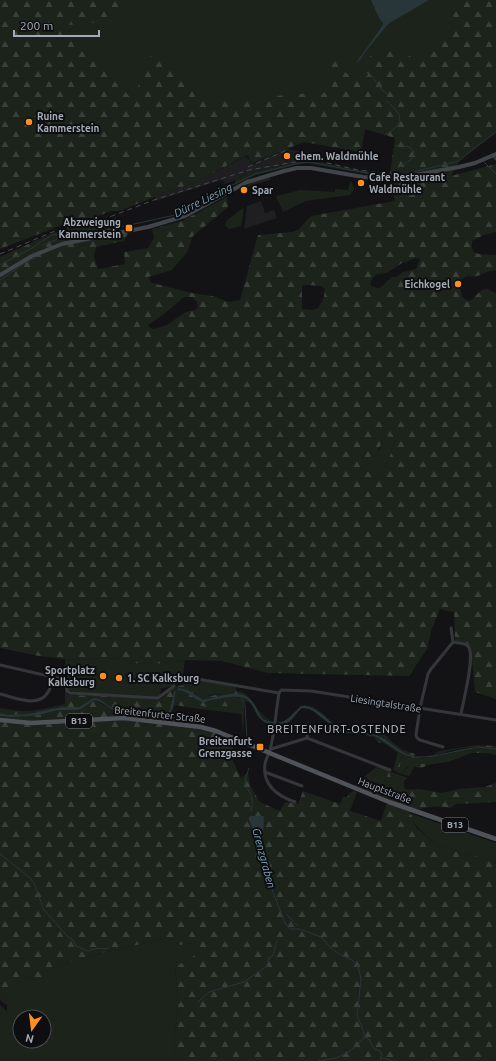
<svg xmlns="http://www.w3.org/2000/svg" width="496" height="1061" font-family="Ubuntu,sans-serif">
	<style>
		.built { fill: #1f1f22 }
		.green { fill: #1b231b; fill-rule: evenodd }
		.forest { fill: url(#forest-firs); fill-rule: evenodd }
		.water { fill: #283539 }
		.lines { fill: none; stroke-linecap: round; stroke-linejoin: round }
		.stream { stroke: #283539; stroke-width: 1 }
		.street { stroke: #34363a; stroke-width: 3 }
		.secondary { stroke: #41454a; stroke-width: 4 }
		.primary { stroke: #4f5359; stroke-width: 4.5 }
		.rail { stroke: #464a4f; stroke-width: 1; stroke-dasharray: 5 4; stroke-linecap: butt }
		.poi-dot { fill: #ff8f21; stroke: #0e0e10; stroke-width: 1.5 }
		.labels { text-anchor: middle; stroke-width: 4; stroke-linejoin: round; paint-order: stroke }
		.shield { fill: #0e0e10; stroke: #767d84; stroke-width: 1 }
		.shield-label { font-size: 9px; font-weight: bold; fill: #a3acb6 }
		.poi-label { font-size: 10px; font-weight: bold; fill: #a3acb6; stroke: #0e0e10; text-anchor: start }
		.street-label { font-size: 10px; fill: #a3acb6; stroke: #0e0e10 }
		.water-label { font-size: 11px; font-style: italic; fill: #77a2b5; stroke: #0e0e10 }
		.neighbourhood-label { font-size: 11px; letter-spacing: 1px; fill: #c5cad2; stroke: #0e0e10 }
	</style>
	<defs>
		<pattern id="forest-firs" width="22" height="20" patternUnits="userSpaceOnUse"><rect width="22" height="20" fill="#1b231b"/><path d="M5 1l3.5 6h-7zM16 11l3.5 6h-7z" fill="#39403a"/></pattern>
	</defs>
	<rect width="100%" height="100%" fill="#131315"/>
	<!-- built -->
	<g class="built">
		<polygon points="287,149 303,152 302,161 249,173 226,184 222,180 155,201 155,198 157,194 194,183 246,156 252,164"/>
		<polygon points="261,201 265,213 274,210 277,218 244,229 247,206"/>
	</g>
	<!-- green -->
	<g class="green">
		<polygon points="38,0 469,0 456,70 91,139"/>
		<path d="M302 161C333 162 363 174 394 174L395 176 371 175 307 163 296 165 256 175 237 184 235 182V180L249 173Z"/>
		<polygon points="270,177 270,180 245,187 252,182"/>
		<polygon points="350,182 352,183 354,189 350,195 306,201 283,212 276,196 300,190 335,192 335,189 348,190"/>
		<polygon points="243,208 244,209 241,226 230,229 226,227 225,224 227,220"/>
		<path d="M386 436 395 438 396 439C391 452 387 468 377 477L361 468 357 461 359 459 364 458 380 449 384 437Z"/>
		<polygon points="91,571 93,572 93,580 85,581 85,576 88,572"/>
		<path d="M105 657 108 659 122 658 127 659V663L155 664 185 660 183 674 196 676V678C189 680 167 689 161 688L160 695 157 697 72 692 68 690 67 667H65V659L82 660Z"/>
		<polygon points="197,680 236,687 236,691 206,696 185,685 176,686"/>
		<path d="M252 700C259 713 273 730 289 719 294 715 296 708 302 706 307 704 310 707 314 707V709C325 712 330 723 340 728 349 732 360 730 369 733 360 733 351 734 343 731 329 725 321 711 306 706 302 708 298 709 295 712 292 714 291 717 288 719 282 724 267 723 262 717 257 712 255 706 252 700Z"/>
		<polygon points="192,704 206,707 235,706 244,711 243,735 241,714 192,708"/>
		<polygon points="476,745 476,747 462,748 434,755 435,753 440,751"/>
		<polygon points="476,748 476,750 472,751 472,753 448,762 427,765 424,764 407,767 401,774 396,772 397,772 402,757 407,759 409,757 424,758"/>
		<polygon points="374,769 375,771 384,773 390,797 378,791 367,788 365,790 354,785"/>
		<polygon points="389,771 408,778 404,781 404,786 406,790 398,790 391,782"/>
		<polygon points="409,813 496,843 496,862 438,846 419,829 412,820 412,815"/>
		<path d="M171 937 180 945 197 942 199 944V953L175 967C176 977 178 988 178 999 179 1020 168 1041 179 1061H0V1005L7 1011V1005L0 1000V993L7 998 14 985 27 976 36 981 43 978 44 971 89 956ZM20 1017H44V1041H20Z"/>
	</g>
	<!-- forest -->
	<g class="forest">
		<path d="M0 0H137C127 7 100 22 88 24 79 26 69 22 61 28L83 48 132 99H135L137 95 142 62 154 54 174 64 183 80 204 102 312 93C332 100 325 80 328 71 329 67 331 66 333 63 335 59 334 52 335 47H338L346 73 362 81 368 75 365 68 372 52 382 50 389 47H393L407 53 418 64 439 42 448 26H453L455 21 453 15 455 12 456 0H496V133L460 160 451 176 496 164V232L484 235 472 241V248L474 252 479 254 496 255V270C494 271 492 271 490 271 479 274 479 278 467 276L462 279 458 287 461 291 462 297 468 301C476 300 478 288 487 289 490 290 493 292 496 293V699L475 692 471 647 468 644 455 641 454 612 440 609 432 628 427 649 409 676 268 673 222 661 185 660 155 664 126 663V659L122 658 108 659 105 657 82 660 65 659 39 656 0 648V257L53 233 98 223 116 217 118 234 128 233 124 241 96 247 94 256 98 269 125 264 124 252 148 248 154 238 152 229 182 221 227 197 228 207 192 237 188 251 172 270 148 277 152 283 192 293 212 296 229 302 240 300 258 235 292 232 298 230 311 216 395 201 390 181V173L395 138 365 129 361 152 304 142 252 163 247 155 194 183 158 194 155 197 119 211H111L96 217 62 225 0 249ZM415 258 420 259 416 269 403 272 397 277H392C383 283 381 294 370 284L373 277 377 274 387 273 402 263 407 262ZM307 285 321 286 325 289 324 297 318 308 313 310 302 309V286ZM184 297H192C196 301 199 303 197 309 193 311 188 311 184 313 172 321 168 327 152 329L148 325 164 314ZM386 436 395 438 396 440C391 452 387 468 377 477L361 468 357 461C360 458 362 459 366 458 377 455 380 448 384 437Z"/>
		<path d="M185 685 192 687 206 696C223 697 236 681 252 700 236 688 221 698 203 700L188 690 177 689 174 692 170 710C161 717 151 711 141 710 131 708 123 711 113 708 106 705 102 699 94 698L79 707H62L28 714 9 715 0 713V708C27 714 39 710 65 704V689L67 694 70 695 132 697 158 700 161 699 174 687Z"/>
		<path d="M179 690 188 692 204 702C218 698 235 693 248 701L247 702 244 701V711L235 706 206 707 192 704V708L175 705 171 714 174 716 198 722 199 727 208 729 233 740 232 759 241 778 248 772 250 786 260 802 280 811 285 802 298 804 303 791 340 804 343 797H347L351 792 354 791 357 792 350 811 381 821 387 802 365 790 366 788 378 791 390 796 384 773 375 771 374 769 377 767 389 771 392 782 398 790 420 789 441 793 459 789 485 787 496 783V802L456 804 450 808C437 805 422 807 409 813L412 815V820L417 828 438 846 496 862V1061H179C168 1041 179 1020 178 999 178 988 176 977 175 967L199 953V945L196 942 180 945 171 937 89 956 44 971 43 978 40 981H37L27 976 14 985V990L7 998 0 993V716L10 717 39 715 58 710 84 707 94 700 119 712H133L139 711 148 713 166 715C175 707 173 702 176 691Z"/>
		<path d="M383 732C392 744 402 751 416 754L414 756 410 755 407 759 402 757 401 758 399 771 397 772 393 770 398 753 382 742 379 743 374 737 369 736V733Z"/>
		<polygon points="476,745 496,746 496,755 487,753 472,753 472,751 476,750"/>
		<polygon points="417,764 424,764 427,765 422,768 415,767 412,770 409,776 401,774 410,765"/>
	</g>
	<!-- water -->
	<g class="water">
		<polygon points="371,0 429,0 388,24 366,51 360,60 356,63 383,25 383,23 379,18"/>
		<path d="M179 688 188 690 203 700C217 698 239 687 251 700 256 705 258 713 263 719 284 728 287 719 301 706 315 704 327 720 337 727 349 736 363 731 376 735 389 739 398 753 413 756 430 759 457 749 476 747V748L431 757 413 758 401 753 375 736 340 732 313 711 309 709 302 708C297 712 294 718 289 722 285 724 279 726 274 725 252 722 258 703 243 698 233 695 223 698 212 700 210 700 206 702 203 702 195 701 189 691 179 690L176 691C174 697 175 707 170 712 161 720 151 713 141 711 133 710 124 714 116 711 108 708 102 701 94 700L81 709 76 710H58L39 715 30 716 10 717 0 716V713L9 715 28 714 62 707H79L94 698C102 699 106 705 113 708 123 711 131 708 141 710 151 711 161 717 170 710L174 692Z"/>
		<polygon points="251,816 264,816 263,838 257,840 249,820 249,817"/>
	</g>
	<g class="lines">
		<!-- stream -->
		<g class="stream">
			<polyline points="370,74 383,91 388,95"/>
			<path d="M385 135C405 123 404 116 387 101"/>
			<path d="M396 146C403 144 412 146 414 153L412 159 398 168"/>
			<polyline points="484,162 496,174"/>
			<polyline points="43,245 63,237"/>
			<polyline points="0,265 32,248 53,234 71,238 175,215 193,208 216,193 255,174 299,163 310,162 372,174 391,175 404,174 459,161 473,149 496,132"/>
			<polyline points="0,280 25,263 35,258"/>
			<polyline points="242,699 245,705 247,739"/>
			<polyline points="477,747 496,749"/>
			<path d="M249 768 246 777 245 785C252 796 254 798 251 811"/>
			<polyline points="258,840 263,844 266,874 285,923 290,929 300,929 321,937 332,949 339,954 352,960 358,966 361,979 357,1016 361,1024 365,1037 369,1039 374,1049 380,1051 382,1055 380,1061"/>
			<polyline points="0,854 28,876 34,883 44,910 53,920 68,937 73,940 76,946 88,951 98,948 107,949 109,947"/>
			<polyline points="287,915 297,925"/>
			<polyline points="198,1002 209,992 244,982 267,966 269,958 273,955 277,941"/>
			<polyline points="382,1058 393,1061"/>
			<polyline points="318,1061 336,1058 349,1052 365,1037"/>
		</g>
		<!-- street -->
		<g class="street">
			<polyline points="493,156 496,159"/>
			<polyline points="451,628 453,642"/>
			<polyline points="0,665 66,680 67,691 70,693 158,698 174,686"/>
			<polyline points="197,679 279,693"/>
			<polyline points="279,693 281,690 311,691 496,720"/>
			<path d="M279 693C276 711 275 729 271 746 270 752 266 758 265 764 262 785 278 796 295 802"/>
			<path d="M0 694C14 697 39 709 48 692 51 688 52 682 53 677"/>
			<polyline points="307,738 308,724"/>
			<path d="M443 747 420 740 417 738 416 735 420 708 428 674 431 669 453 642C457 643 465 643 468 646 476 654 463 702 461 714"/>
			<polyline points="271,749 307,738 390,770"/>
			<polyline points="265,772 302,786"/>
		</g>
		<!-- secondary -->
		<polyline class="secondary" points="0,275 32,256 62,244 148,227 185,216 247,182 284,171 297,168 311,168 363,177 393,179 459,167 475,163 496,154"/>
		<!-- primary -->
		<polyline class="primary" points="0,720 31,723 124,718 201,727 216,731 389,802 496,839"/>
		<!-- rail -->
		<g class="rail">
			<polyline points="248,167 287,150"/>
			<polyline points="0,254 55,231 104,219 154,200 249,170 307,160 319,161 358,170 383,173"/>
		</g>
	</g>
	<!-- markers -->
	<g class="poi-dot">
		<circle cx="29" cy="122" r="4"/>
		<circle cx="287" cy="156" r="4"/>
		<circle cx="361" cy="183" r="4"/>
		<circle cx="244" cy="190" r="4"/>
		<rect x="125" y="224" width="8" height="8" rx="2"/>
		<circle cx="458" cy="284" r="4"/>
		<circle cx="103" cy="676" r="4"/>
		<circle cx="119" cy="678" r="4"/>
		<rect x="256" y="743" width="8" height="8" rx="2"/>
	</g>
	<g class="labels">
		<!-- shield labels -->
		<g class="shield">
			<rect x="66" y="714" width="26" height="14" rx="3"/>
			<rect x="442" y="818" width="26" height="14" rx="3"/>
		</g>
		<g class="shield-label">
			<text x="79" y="724">B13</text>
			<text x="455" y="828">B13</text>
		</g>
		<!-- poi labels -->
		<g class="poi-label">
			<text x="37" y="120">Ruine<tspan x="37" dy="12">Kammerstein</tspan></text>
			<text x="295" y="160">ehem. Waldmühle</text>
			<text x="369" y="181">Cafe Restaurant<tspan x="369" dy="12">Waldmühle</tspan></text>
			<text x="252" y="194">Spar</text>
			<text x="121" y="226" text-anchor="end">Abzweigung<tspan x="121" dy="12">Kammerstein</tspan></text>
			<text x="450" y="288" text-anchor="end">Eichkogel</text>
			<text x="95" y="674" text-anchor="end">Sportplatz<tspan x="95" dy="12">Kalksburg</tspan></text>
			<text x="127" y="682">1. SC Kalksburg</text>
			<text x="252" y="745" text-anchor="end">Breitenfurt<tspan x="252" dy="12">Grenzgasse</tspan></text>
		</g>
		<!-- street labels -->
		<g class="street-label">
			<text transform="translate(386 703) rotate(9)" y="4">Liesingtalstraße</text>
			<text transform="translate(160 714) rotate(6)" y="4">Breitenfurter Straße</text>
			<text transform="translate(385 790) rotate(21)" y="4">Hauptstraße</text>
		</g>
		<!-- water labels -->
		<g class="water-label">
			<text transform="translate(203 200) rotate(-26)" y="4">Dürre Liesing</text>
			<text transform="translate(264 858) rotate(75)" y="4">Grenzgraben</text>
		</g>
		<!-- neighbourhood labels -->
		<g class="neighbourhood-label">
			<text x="337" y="733">BREITENFURT-OSTENDE</text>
		</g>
	</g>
	<!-- north arrow -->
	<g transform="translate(32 1029) rotate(194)"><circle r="19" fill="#0e0e10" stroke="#4a4d52"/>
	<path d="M0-3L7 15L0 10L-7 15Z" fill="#ff8f21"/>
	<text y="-6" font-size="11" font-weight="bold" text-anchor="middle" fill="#a3acb6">N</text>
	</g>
	<!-- scale -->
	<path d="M14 30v6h85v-6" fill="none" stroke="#a3acb6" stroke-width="2"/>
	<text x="20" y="30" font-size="12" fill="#a3acb6" stroke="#0e0e10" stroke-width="3" paint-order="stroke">200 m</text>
</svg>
